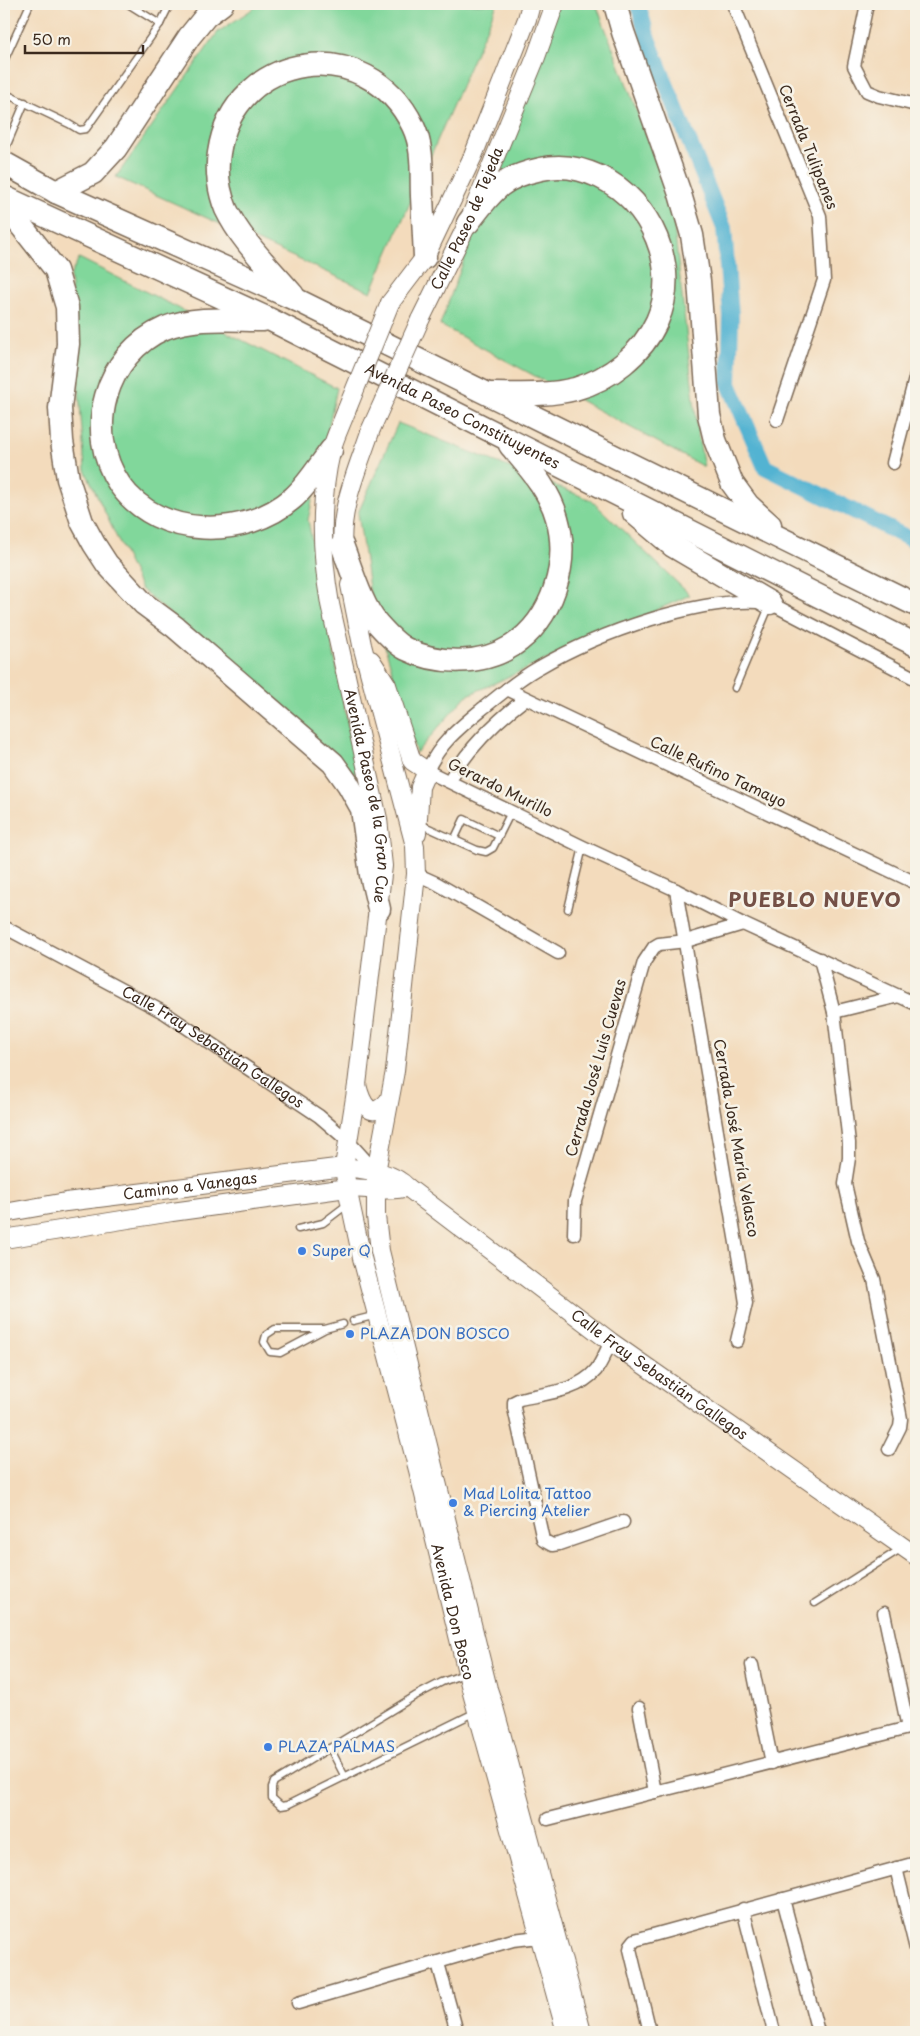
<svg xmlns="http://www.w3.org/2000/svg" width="920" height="2036" font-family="'Playpen Sans',sans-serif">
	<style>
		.green { fill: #81d79b; stroke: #5e805c }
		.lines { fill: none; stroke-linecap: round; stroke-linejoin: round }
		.canal { stroke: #53b3d2; stroke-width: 16 }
		.lane-casing { stroke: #7b6855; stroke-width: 9 }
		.street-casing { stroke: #7b6855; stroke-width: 15 }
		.secondary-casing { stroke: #7b6855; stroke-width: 20 }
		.highway-casing { stroke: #7b6855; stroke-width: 25 }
		.lane { stroke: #fff; stroke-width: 6 }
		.street { stroke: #fff; stroke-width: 12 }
		.secondary { stroke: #fff; stroke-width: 18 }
		.highway { stroke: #fff; stroke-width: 22 }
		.secondary-bridge-casing { stroke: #7b6855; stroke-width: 20; stroke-linecap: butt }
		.secondary-bridge { stroke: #fff; stroke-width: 18 }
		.shop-dot { fill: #3f7fe0; stroke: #f7f3e8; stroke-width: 2 }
		.labels { text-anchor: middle; stroke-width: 5; stroke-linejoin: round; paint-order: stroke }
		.street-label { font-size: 15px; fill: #3b2a1e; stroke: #f7f3e8 }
		.shop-label { font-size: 15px; fill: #366cbe; stroke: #f7f3e8; text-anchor: start }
		.district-label { font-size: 20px; font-weight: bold; letter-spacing: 1px; fill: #745046; stroke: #f7f3e8 }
	</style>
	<rect width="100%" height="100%" fill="#f7f3e8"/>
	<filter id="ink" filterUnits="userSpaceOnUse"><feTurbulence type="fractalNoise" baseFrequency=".02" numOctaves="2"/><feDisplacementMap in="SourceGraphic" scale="10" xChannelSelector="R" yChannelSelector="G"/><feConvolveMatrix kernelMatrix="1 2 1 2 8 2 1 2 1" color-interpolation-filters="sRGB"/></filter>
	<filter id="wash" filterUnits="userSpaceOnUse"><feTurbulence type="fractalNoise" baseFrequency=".0096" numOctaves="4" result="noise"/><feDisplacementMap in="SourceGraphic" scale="20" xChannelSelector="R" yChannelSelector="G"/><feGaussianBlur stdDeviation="1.12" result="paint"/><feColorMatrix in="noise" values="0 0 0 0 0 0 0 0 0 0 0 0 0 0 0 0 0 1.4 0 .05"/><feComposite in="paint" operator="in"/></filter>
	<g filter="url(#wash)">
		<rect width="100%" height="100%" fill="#f3dbbc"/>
		<!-- green -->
		<g class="green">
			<polygon points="260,4 497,4 371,292 116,177 218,32"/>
			<polygon points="558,4 596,4 671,200 698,435 704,467 440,325"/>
			<polygon points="79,258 337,388 308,520 358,777 141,589 85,470 70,276"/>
			<polygon points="398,423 591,500 690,595 466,696 416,753 370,595 358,513"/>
		</g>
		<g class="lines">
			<!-- canal -->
			<polyline class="canal" points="638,4 648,39 724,228 731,316 729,384 765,467 916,542"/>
		</g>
	</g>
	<g filter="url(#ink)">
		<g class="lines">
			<!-- lane casing -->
			<g class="lane-casing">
				<g id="lane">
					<polyline points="128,4 160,24"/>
					<polyline points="4,61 30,4"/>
					<polyline points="4,93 69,124 79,130 86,129 160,24 170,4"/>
					<polyline points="4,152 25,102"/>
					<polyline points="735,688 769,607"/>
					<polyline points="420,824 477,850 486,852 493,848 511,812"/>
					<polyline points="454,840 464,819 499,836"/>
					<polyline points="568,909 583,847"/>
					<polyline points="298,1229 323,1223 348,1204"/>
					<polyline points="353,1321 377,1315"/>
					<polyline points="325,1329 275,1329 266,1335 264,1342 270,1352 280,1353 325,1329 343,1324"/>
					<polyline points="815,1603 902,1548"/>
					<polyline points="467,1673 442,1682 415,1696 274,1782 272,1787 272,1798 281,1806 287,1805 476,1712"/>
					<polyline points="330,1748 345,1777"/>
				</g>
			</g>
			<!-- street casing -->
			<g class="street-casing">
				<g id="street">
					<polyline points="733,4 820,216 824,280 777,420"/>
					<polyline points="867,4 854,66 867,91 879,96 916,105"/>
					<polyline points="893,463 916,375"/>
					<path d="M916 679 770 603C703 594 596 634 538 668 518 679 500 695 482 709 459 728 440 743 427 771L583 847 676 890 743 924 916 1004"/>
					<polyline points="507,689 916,883"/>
					<path d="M449 781C469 747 495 722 525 699"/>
					<polyline points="416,874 436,883 558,953"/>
					<polyline points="676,890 744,1290 746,1303 737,1341"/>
					<path id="s1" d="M4 927 165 1013 319 1116 348 1141 376 1172"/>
					<polyline points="820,959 834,1012 849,1143 849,1158 845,1184 858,1241 874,1279 901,1419 900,1427 889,1449"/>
					<polyline points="834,1012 899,996"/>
					<polyline points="574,1234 575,1201 644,962 654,947 659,944 686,941 743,924"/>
					<path d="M611 1342C606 1351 602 1362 596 1370 577 1392 546 1393 520 1399L514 1402V1408L543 1540 552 1545 559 1544 623 1522"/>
					<polyline points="884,1613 908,1728"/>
					<polyline points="752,1665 772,1763"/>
					<polyline points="639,1708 655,1792"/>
					<polyline points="548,1819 916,1726"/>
					<polyline points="896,1868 916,1949"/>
					<polyline points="783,1899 818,2032"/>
					<polyline points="743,1909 774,2032"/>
					<polyline points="438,1963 457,2032"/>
					<polyline points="298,2003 513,1940 539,1937"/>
					<polyline points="650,2032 630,1949 631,1945 635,1940 916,1863"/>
				</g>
			</g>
			<!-- secondary casing -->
			<g class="secondary-casing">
				<g id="secondary">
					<polyline points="390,303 425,257 473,156 527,19 531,4"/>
					<path id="s2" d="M420 320 468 223 536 57 555 4"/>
					<path id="s3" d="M347 409C342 423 334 438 331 452 319 503 321 553 330 604L378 819 383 866 357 1085 344 1167 347 1188 362 1258 418 1470 472 1693 566 2032"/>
					<path d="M344 557C336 514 358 469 371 429"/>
					<polyline points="350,585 362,645 415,846 416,874 395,1071 376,1172 376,1216 380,1251 488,1689 494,1707 582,2032"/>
					<polyline points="371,660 387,685 412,761 427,771 420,787 417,833"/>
					<path d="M357 1085C362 1105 371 1122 389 1100"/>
					<path id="s4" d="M4 1213 66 1202 344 1167C366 1170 392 1171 407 1187L611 1342 916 1556"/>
					<path d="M4 1239 172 1212 347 1188C363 1188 393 1192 407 1187"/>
				</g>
			</g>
			<!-- highway casing -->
			<g class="highway-casing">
				<g id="highway">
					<polyline points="615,4 623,32 680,194 692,235 699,281 709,415 715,440 732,483 748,505 770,525"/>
					<polyline points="4,163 56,192 299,301 916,605"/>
					<polyline points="56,192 93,173 116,148 189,37 206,16 222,4"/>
					<path id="s5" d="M4 197 269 319 916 645"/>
					<polyline points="4,204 56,270 67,307 68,344 60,408 62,441 68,479 82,522 94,544 107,564 144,604 175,627 333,763 348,784 362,809 371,875 379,909"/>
					<path d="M468 223C478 210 487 197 500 186 511 177 527 172 541 169 562 164 581 168 600 177 651 201 681 268 657 321 642 354 610 379 575 389 548 396 519 394 492 394"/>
					<path d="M293 295C270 268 241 241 226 209 219 192 216 171 219 153 234 50 368 32 413 126 424 149 421 172 422 196 423 217 424 237 425 257"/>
					<path d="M263 320C231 320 195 316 165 328 105 354 83 431 120 485 159 540 246 539 293 498 308 485 319 466 331 450"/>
					<polyline points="634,513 673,546 770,603"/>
					<path d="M342 545C351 568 362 607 378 624 386 633 396 644 406 649 438 665 482 665 512 646 553 619 570 563 557 518 549 489 529 468 510 445"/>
				</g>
			</g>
			<!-- lane -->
			<use href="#lane" class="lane"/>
			<!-- street -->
			<use href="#street" class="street"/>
			<!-- secondary -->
			<use href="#secondary" class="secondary"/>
			<!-- highway -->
			<use href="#highway" class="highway"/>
			<!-- secondary-bridge casing -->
			<g class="secondary-bridge-casing">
				<g id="secondary-bridge">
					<polyline points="347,409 390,303"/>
					<polyline points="371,429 420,320"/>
				</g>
			</g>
			<!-- secondary-bridge -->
			<use href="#secondary-bridge" class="secondary-bridge"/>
		</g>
	</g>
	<!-- markers -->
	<g class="shop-dot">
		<circle cx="302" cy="1251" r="5"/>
		<circle cx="350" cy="1334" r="5"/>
		<circle cx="453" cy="1503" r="5"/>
		<circle cx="268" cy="1747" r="5"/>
	</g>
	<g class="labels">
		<!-- street labels -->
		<g class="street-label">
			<text transform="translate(808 147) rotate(68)" y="5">Cerrada Tulipanes</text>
			<text dy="5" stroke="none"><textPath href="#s2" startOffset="112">Calle Paseo de Tejeda</textPath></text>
			<text dy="5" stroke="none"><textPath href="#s5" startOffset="508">Avenida Paseo Constituyentes</textPath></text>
			<text transform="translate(718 772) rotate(25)" y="5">Calle Rufino Tamayo</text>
			<text transform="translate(500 788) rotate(26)" y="5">Gerardo Murillo</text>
			<text dy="5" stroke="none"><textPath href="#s3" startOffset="395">Avenida Paseo de la Gran Cue</textPath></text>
			<text dy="5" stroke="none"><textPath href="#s1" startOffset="241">Calle Fray Sebastián Gallegos</textPath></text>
			<text transform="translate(596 1068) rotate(-74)" y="5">Cerrada José Luis Cuevas</text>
			<text transform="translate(736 1138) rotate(80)" y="5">Cerrada José María Velasco</text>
			<text dy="5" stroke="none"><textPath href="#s4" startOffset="188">Camino a Vanegas</textPath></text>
			<text dy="5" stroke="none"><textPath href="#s4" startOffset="725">Calle Fray Sebastián Gallegos</textPath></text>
			<text dy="5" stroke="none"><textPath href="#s3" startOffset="1228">Avenida Don Bosco</textPath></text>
		</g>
		<!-- shop labels -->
		<g class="shop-label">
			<text x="312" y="1256">Super Q</text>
			<text x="360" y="1339">PLAZA DON BOSCO</text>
			<text x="463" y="1499">Mad Lolita Tattoo<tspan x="463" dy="17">&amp; Piercing Atelier</tspan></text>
			<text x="278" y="1752">PLAZA PALMAS</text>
		</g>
		<!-- district labels -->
		<g class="district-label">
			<text x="815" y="907">PUEBLO NUEVO</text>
		</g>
	</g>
	<!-- margin -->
	<rect width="920" height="2036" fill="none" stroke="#f7f3e8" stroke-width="20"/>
	<!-- scale -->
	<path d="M25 45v8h118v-8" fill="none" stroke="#3b2a1e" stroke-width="2.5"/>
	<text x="32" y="45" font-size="15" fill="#3b2a1e" stroke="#f7f3e8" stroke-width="4" paint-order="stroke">50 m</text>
</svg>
